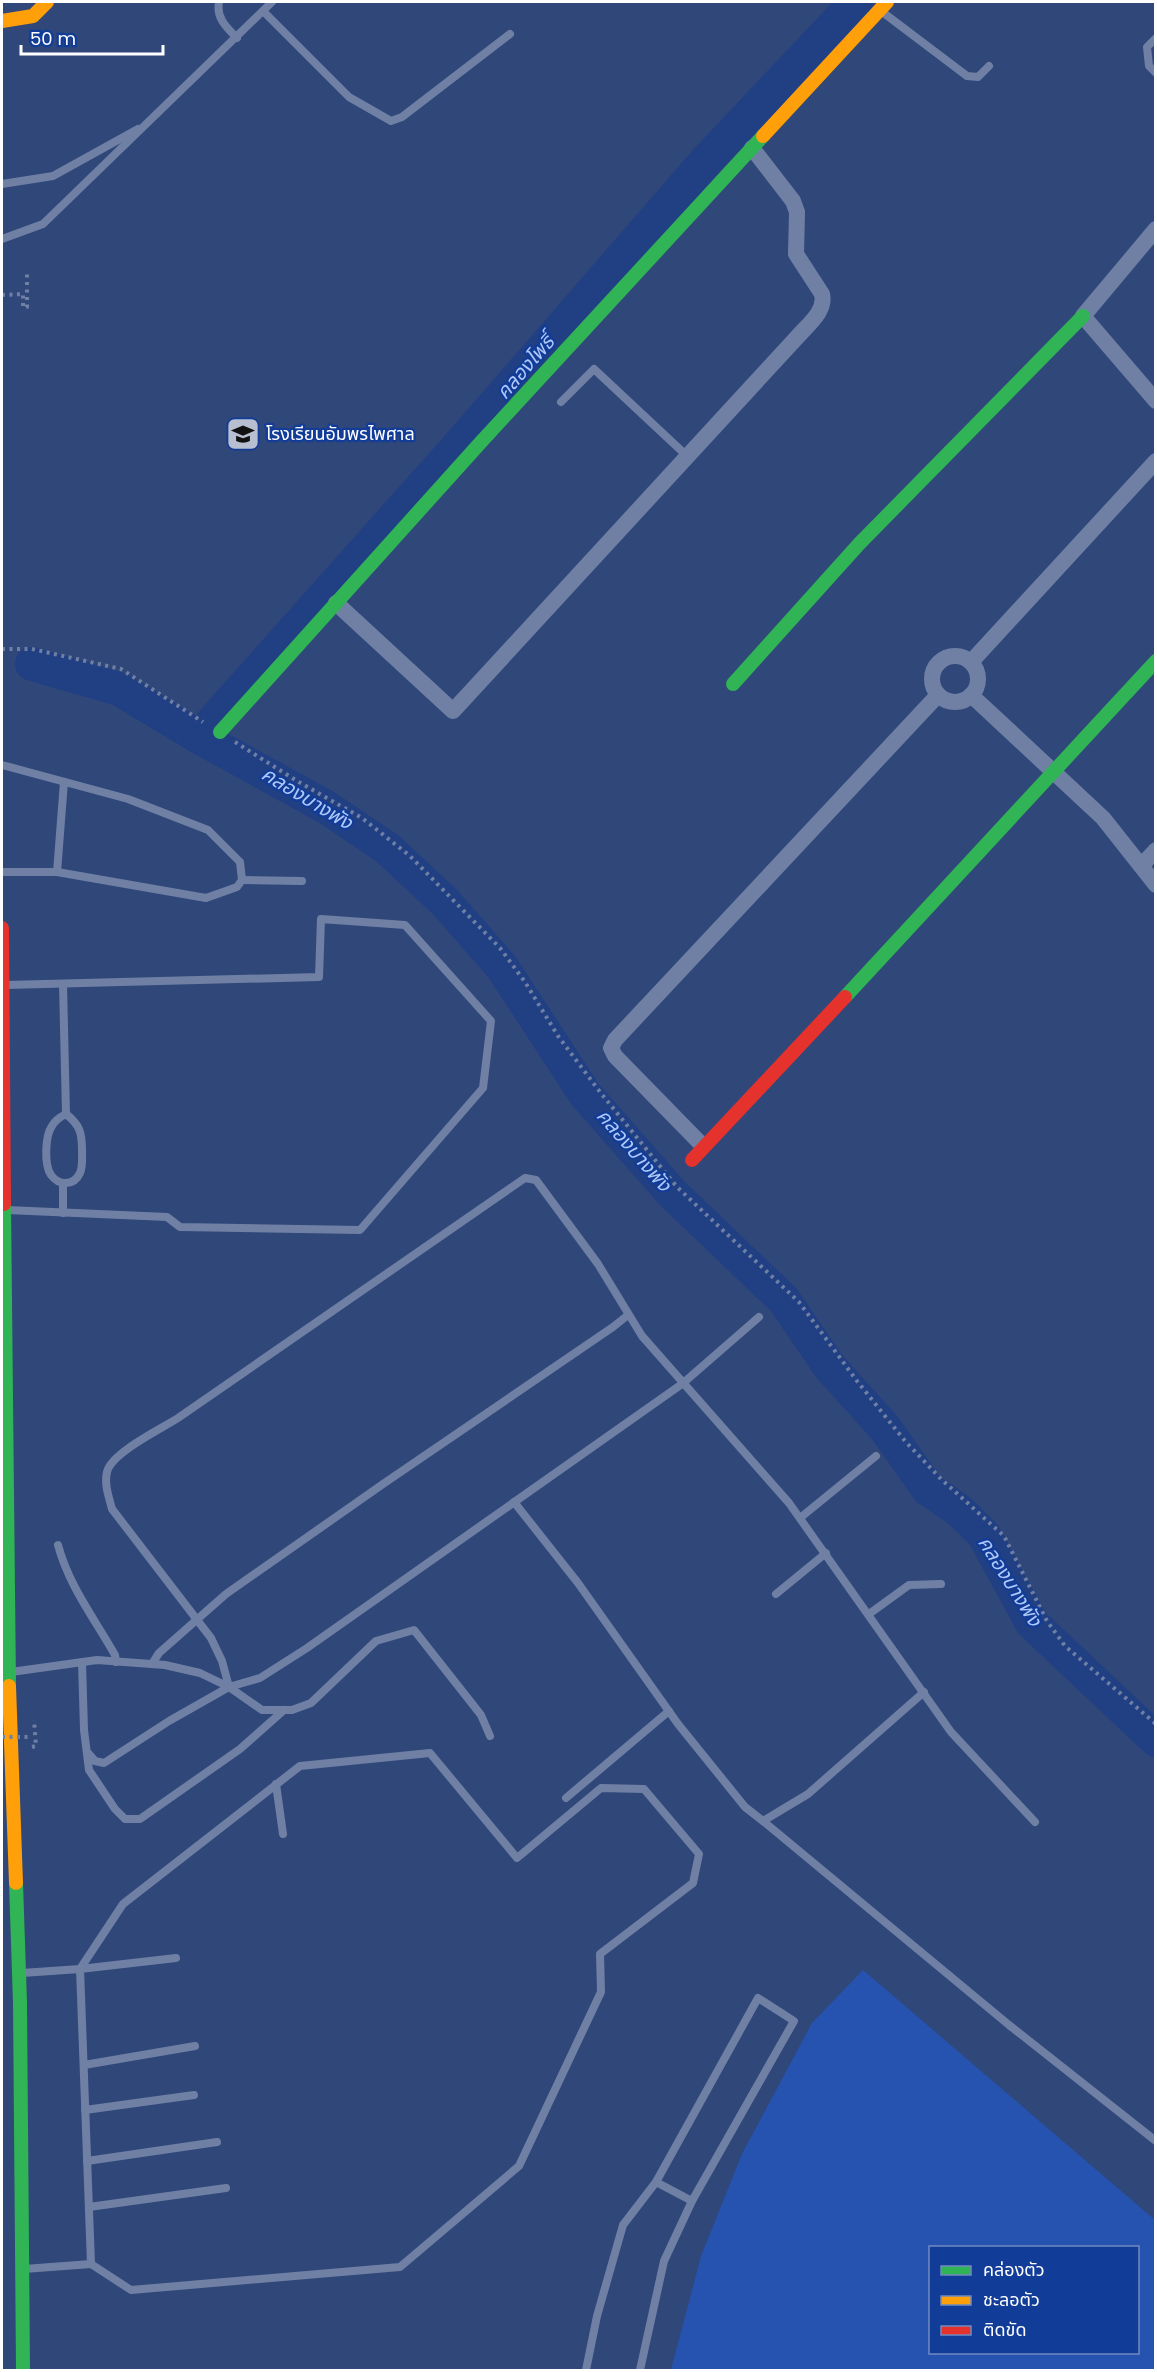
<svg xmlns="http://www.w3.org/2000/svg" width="1157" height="2372" font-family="Poppins,'Noto Sans Thai',sans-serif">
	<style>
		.green { fill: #2653af; fill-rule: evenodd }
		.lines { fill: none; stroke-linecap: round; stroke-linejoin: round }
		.river { stroke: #213f83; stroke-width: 34 }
		.path { stroke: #6f80a4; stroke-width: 4; stroke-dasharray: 3 4.5; stroke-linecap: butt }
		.lane { stroke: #6f80a4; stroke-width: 8 }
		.street { stroke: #6f80a4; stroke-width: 16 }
		.fast { stroke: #30b455; stroke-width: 14 }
		.slow { stroke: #ff9f0a; stroke-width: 14 }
		.jam { stroke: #e5322d; stroke-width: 14 }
		.path-bridge { stroke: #6f80a4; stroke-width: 4; stroke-dasharray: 3 4.5; stroke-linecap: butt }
		.labels { text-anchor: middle; stroke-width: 4.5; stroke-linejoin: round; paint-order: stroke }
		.poi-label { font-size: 18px; fill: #fff; stroke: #113c98; text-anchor: start }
		.water-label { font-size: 20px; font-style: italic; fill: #afc8fa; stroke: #113c98 }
	</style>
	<rect width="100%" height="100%" fill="#304779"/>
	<!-- green -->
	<path class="green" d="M863 1970 1155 2220V2370H671L701 2256 742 2154 812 2023ZM930 2248H1138V2352H930Z"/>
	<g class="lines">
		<!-- river -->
		<g class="river">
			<polyline points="32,664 119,689 199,737 326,807 387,848 445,902 502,967 585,1094 672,1193 784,1300 829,1366 885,1428 928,1489 960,1511 984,1535 1032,1623 1156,1740"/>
			<polyline points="199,737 461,443 706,161 856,2"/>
		</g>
		<!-- path -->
		<g class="path">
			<polyline points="2,295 23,294 23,307 27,307 27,270"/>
			<polyline points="2,649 32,649 121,669 203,722"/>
			<polyline points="235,742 297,781 362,818 410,856 500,948 525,982 558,1036 600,1092 677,1187 799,1302 857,1381 905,1441 941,1479 1004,1536 1047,1621 1065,1646 1156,1724"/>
			<polyline points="32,1747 36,1746 34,1720"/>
		</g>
		<!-- lane -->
		<g class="lane">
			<path d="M219 2C216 18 226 27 237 38"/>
			<polyline points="881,11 967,76 978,77 989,66"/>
			<polyline points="264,12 349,97 391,121 402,117 510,34"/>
			<polyline points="1156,38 1147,47 1149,66 1156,73"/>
			<polyline points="2,184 53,176 138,129"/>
			<polyline points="2,239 43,224 272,2"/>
			<polyline points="561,402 594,369 687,456"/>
			<polyline points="2,765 128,799 208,830 240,862 242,880 237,887 206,898 57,872 2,872"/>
			<polyline points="57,872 64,782"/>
			<polyline points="242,880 302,881"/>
			<polyline points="63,984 66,1114"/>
			<polyline points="6,985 319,977 321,919 405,925 491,1021 483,1088 360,1230 180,1227 167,1217 7,1210"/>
			<path d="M66 1114C80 1125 82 1133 82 1150 82 1157 83 1166 80 1173 74 1186 59 1186 51 1175 44 1165 45 1136 52 1126 55 1120 60 1117 66 1114Z"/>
			<polyline points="63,1184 63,1213"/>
			<polyline points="514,1502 578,1583 678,1724 745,1807 763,1821 808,1794 924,1692"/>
			<polyline points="800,1518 876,1456"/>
			<path d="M58 1545C69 1586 94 1618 115 1655L116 1662"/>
			<polyline points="776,1594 826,1553"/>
			<polyline points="869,1614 909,1585 941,1584"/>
			<polyline points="82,1662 84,1730 89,1770 115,1809 125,1819 140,1819 240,1749 284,1710"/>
			<polyline points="152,1664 159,1653 226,1594 383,1484 613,1327 628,1315"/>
			<polyline points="11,1672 97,1660 165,1665 200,1673 229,1687 262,1710 292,1710 311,1703 376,1641 414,1630 481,1715 490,1736"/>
			<path d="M229 1687 222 1661 211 1638 112 1509C109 1497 104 1485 107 1472 111 1453 161 1429 178 1418L525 1178 536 1180 598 1264 642 1336 789 1503 951 1732 1035 1822"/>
			<polyline points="88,1753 95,1761 104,1763 169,1721 229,1687 260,1678 307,1648 682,1384 759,1317"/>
			<polyline points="276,1784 283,1834"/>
			<polyline points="566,1798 669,1711"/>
			<polyline points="763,1821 1009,2025 1156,2141"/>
			<polyline points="22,1973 80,1969 123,1904 300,1766 430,1753 517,1858 601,1788 644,1789 699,1854 693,1883 600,1954 601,1992 519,2166 400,2267 131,2290 91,2264 24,2269"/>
			<polyline points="84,2065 195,2046"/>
			<polyline points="85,2110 194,2095"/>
			<polyline points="87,2161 217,2142"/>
			<polyline points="656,2182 692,2201"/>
			<polyline points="89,2207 226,2188"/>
			<polyline points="91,2264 80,1969 176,1958"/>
			<polyline points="586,2370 597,2316 623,2225 656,2182 758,1998 794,2021 692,2201 664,2261 640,2370"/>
		</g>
		<!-- street -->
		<g class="street">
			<polyline points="1156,229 1083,316 1156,401"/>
			<path d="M336 603 453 711 800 334C810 323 826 310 822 294L796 254 797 212 793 201 752 148"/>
			<circle cx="955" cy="679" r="23"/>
			<polyline points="971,662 1156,461"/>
			<polyline points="971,695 1103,818 1156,885"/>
			<polyline points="1141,866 1156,850"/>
			<polyline points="703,1146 615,1056 611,1048 615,1040 938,695"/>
		</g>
		<!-- fast -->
		<g class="fast">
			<polyline points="733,684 859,544 1083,316"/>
			<polyline points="220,732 481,442 763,136"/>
			<polyline points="845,997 1156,661"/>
			<polyline points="4,1204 9,1686"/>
			<polyline points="16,1883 20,2003 23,2370"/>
		</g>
		<!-- slow -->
		<g class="slow">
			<polyline points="2,21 33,16 47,2"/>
			<polyline points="763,136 887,2"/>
			<polyline points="9,1686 16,1883"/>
		</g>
		<!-- jam -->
		<g class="jam">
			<polyline points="2,928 4,1204"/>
			<polyline points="692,1160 845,997"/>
		</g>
		<!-- path-bridge -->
		<polyline class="path-bridge" points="2,1737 31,1737"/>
	</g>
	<!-- icons -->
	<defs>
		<g id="school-square" transform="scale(1.725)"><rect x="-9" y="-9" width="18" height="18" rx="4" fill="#b7bfd0" stroke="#113c98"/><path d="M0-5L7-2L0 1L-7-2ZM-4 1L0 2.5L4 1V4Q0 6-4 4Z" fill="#111"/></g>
	</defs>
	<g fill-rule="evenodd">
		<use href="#school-square" x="243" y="434"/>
	</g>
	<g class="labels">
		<!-- poi labels -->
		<g class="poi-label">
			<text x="266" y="440">โรงเรียนอัมพรไพศาล</text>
		</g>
		<!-- water labels -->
		<g class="water-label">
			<text transform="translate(525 367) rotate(-49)" y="7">คลองโพธิ์</text>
			<text transform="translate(307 798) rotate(31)" y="7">คลองบางพัง</text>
			<text transform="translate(634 1150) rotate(49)" y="7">คลองบางพัง</text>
			<text transform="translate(1010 1581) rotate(58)" y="7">คลองบางพัง</text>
		</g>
	</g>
	<!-- border -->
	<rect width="1157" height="2372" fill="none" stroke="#ffffff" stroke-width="6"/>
	<!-- legend -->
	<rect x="929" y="2246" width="210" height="108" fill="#113c98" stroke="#708ac1" stroke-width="1.5"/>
	<rect x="941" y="2266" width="30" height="9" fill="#30b455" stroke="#708ac1" stroke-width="1.5"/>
	<text x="983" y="2276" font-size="18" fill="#ffffff">คล่องตัว</text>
	<rect x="941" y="2296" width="30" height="9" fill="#ff9f0a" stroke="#708ac1" stroke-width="1.5"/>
	<text x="983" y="2306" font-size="18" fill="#ffffff">ชะลอตัว</text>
	<rect x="941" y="2326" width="30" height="9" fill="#e5322d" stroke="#708ac1" stroke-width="1.5"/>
	<text x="983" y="2336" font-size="18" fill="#ffffff">ติดขัด</text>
	<!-- scale -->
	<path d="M21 45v9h142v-9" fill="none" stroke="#ffffff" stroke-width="3"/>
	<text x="30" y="45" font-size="18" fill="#ffffff" stroke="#113c98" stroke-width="4.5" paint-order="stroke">50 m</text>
</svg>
